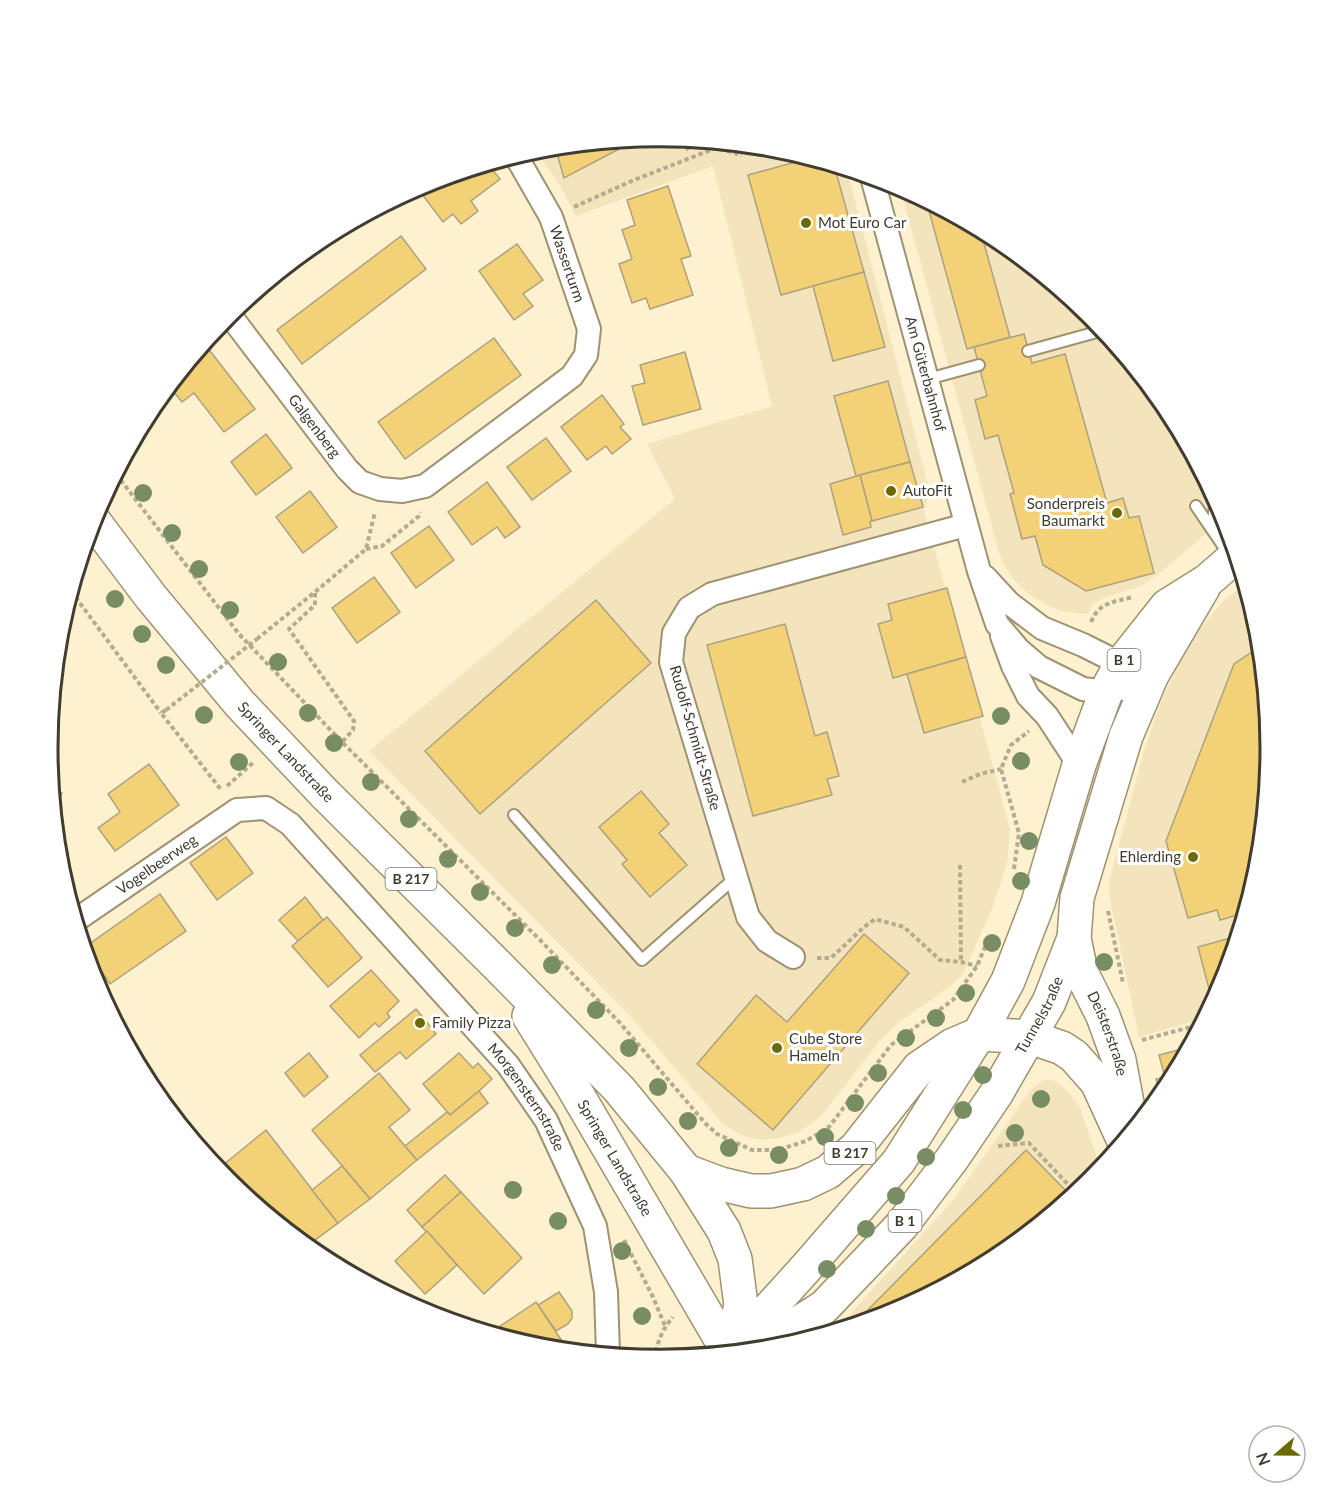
<svg xmlns="http://www.w3.org/2000/svg" width="1319" height="1496" font-family="Lato,sans-serif">
	<style>
		.built { fill: #f3e4bb }
		.building { fill: #f3d176; stroke: #ada181; stroke-width: 1.5 }
		.lines { fill: none; stroke-linecap: round; stroke-linejoin: round }
		.lane-casing { stroke: #9e9272; stroke-width: 14 }
		.street-casing { stroke: #9e9272; stroke-width: 26 }
		.primary-casing { stroke: #9e9272; stroke-width: 36 }
		.path { stroke: #b5ab91; stroke-width: 4; stroke-dasharray: 4.5 3; stroke-linecap: butt }
		.lane { stroke: #fff; stroke-width: 10 }
		.street { stroke: #fff; stroke-width: 22 }
		.primary { stroke: #fff; stroke-width: 33 }
		.path-bridge { stroke: #b5ab91; stroke-width: 4; stroke-dasharray: 4.5 3; stroke-linecap: butt }
		.tree { fill: #798d65 }
		.poi-dot { fill: #6b6903; stroke: #fff; stroke-width: 2 }
		.labels { text-anchor: middle; stroke-width: 6; stroke-linejoin: round; paint-order: stroke }
		.shield { fill: #fff; stroke: #7a766d; stroke-width: 1.5 }
		.shield-label { font-size: 14px; font-weight: bold; fill: #413c2f }
		.poi-label { font-size: 15px; fill: #413c2f; stroke: #fff; text-anchor: start }
		.street-label { font-size: 15px; fill: #413c2f; stroke: #fff }
		.rim { fill: none; stroke: #413c2f; stroke-width: 3 }
	</style>
	<rect width="100%" height="100%" fill="#fef1cf"/>
	<!-- built -->
	<g class="built">
		<polygon points="660,137 779,148 847,169 930,493 924,510 1010,830 1007,864 992,909 963,974 949,987 899,1022 880,1040 826,1110 814,1122 797,1133 779,1138 759,1140 741,1135 724,1125 630,1016 369,751 675,499 647,444 772,406 713,166 576,216 558,182 535,150 541,148"/>
		<polygon points="900,187 1000,240 1092,316 1168,409 1225,517 1159,574 1141,586 1103,598 1093,604 1087,614 1060,611 1049,606 1028,594 1013,579 1003,563 998,549"/>
		<polygon points="1246,584 1259,629 1271,748 1259,868 1224,982 1205,1018 1139,1037 1110,899 1109,882 1144,751 1160,704 1179,664 1198,631 1224,600"/>
		<polygon points="1044,1080 1052,1080 1061,1085 1070,1094 1080,1107 1101,1169 1092,1181 999,1257 893,1313 835,1331 954,1199 1032,1088"/>
	</g>
	<!-- building -->
	<g class="building">
		<polygon points="638,139 564,178 555,147"/>
		<polygon points="681,139 703,141 687,150"/>
		<polygon points="810,158 834,165 864,272 781,295 748,175"/>
		<polygon points="488,164 500,179 471,201 478,211 461,224 453,214 443,222 418,189 426,183"/>
		<polygon points="668,186 691,256 681,259 693,295 650,309 646,298 632,303 619,264 632,259 622,230 635,225 627,200"/>
		<polygon points="926,200 980,229 1010,337 967,349"/>
		<polygon points="401,236 426,269 302,364 277,330"/>
		<polygon points="517,244 543,280 523,294 533,306 514,320 479,271"/>
		<polygon points="864,272 885,347 833,361 813,286"/>
		<polygon points="1024,334 1032,363 1065,354 1107,503 1123,498 1129,518 1139,516 1154,573 1086,591 1043,565 1035,536 1022,539 1010,494 1014,493 998,435 985,439 975,400 987,396 974,347"/>
		<polygon points="494,338 521,375 405,459 378,422"/>
		<polygon points="207,347 255,409 224,432 194,393 182,402 169,386 192,358"/>
		<polygon points="685,352 701,409 643,425 632,386 645,383 640,365"/>
		<polygon points="888,381 910,462 856,476 834,396"/>
		<polygon points="602,395 624,424 620,427 631,439 612,454 606,446 587,460 561,427"/>
		<polygon points="266,434 292,468 256,495 231,462"/>
		<polygon points="546,438 571,471 532,500 507,467"/>
		<polygon points="910,462 923,507 872,521 860,475"/>
		<polygon points="860,475 872,521 870,522 871,527 843,535 830,484"/>
		<polygon points="487,482 520,527 505,538 497,527 472,545 448,512"/>
		<polygon points="310,491 337,527 303,553 276,517"/>
		<polygon points="429,526 454,560 416,588 391,553"/>
		<polygon points="374,577 400,612 357,643 332,608"/>
		<polygon points="947,588 966,657 893,678 878,624 892,620 888,604"/>
		<polygon points="596,600 651,663 480,814 425,751"/>
		<polygon points="785,624 815,736 827,732 839,776 827,779 832,795 753,816 707,645"/>
		<polygon points="1261,646 1271,748 1259,868 1245,913 1220,920 1217,910 1188,918 1166,841 1234,664"/>
		<polygon points="966,657 983,716 924,733 907,674"/>
		<polygon points="149,764 179,805 115,851 98,828 120,812 108,794"/>
		<polygon points="52,789 62,793 54,811"/>
		<polygon points="641,791 669,824 659,833 687,865 650,897 622,864 627,860 599,827"/>
		<polygon points="55,821 62,824 57,836"/>
		<polygon points="226,837 253,873 217,900 190,863"/>
		<polygon points="160,894 186,931 110,984 85,947"/>
		<polygon points="305,897 323,920 298,941 279,920"/>
		<polygon points="327,917 362,958 328,987 292,946"/>
		<polygon points="864,934 909,973 773,1130 697,1064 756,995 787,1022"/>
		<polygon points="1234,937 1236,945 1224,982 1213,1004 1198,947"/>
		<polygon points="89,965 101,982 96,985 94,982"/>
		<polygon points="371,970 399,1001 387,1013 390,1017 379,1027 375,1023 359,1038 330,1006"/>
		<polygon points="416,1009 436,1034 406,1059 400,1052 375,1072 360,1055"/>
		<polygon points="1190,1047 1168,1088 1159,1055"/>
		<polygon points="309,1053 328,1077 304,1097 285,1073"/>
		<polygon points="459,1053 473,1068 478,1063 492,1079 479,1091 450,1115 423,1084"/>
		<polygon points="379,1073 410,1110 389,1127 417,1160 370,1199 312,1130"/>
		<polygon points="1165,1077 1168,1088 1161,1097 1156,1079"/>
		<polygon points="479,1091 488,1103 417,1160 405,1146 447,1112 450,1115"/>
		<polygon points="266,1130 338,1223 307,1246 227,1180 218,1169"/>
		<polygon points="1026,1150 1072,1197 999,1257 893,1313 852,1326"/>
		<polygon points="342,1166 370,1199 338,1223 312,1190"/>
		<polygon points="445,1175 461,1192 422,1227 407,1210"/>
		<polygon points="461,1192 522,1258 484,1294 422,1227"/>
		<polygon points="427,1231 457,1265 425,1294 395,1261"/>
		<polygon points="559,1292 572,1311 572,1318 568,1324 556,1331 538,1305"/>
		<polygon points="536,1302 568,1350 540,1348 495,1334 493,1331"/>
	</g>
	<g class="lines">
		<!-- lane casing -->
		<g class="lane-casing">
			<g id="lane">
				<polyline points="1028,351 1104,330"/>
				<polyline points="928,379 979,365"/>
				<polyline points="1196,506 1230,556"/>
				<polyline points="1212,528 1216,499"/>
				<polyline points="514,815 642,960 736,877"/>
			</g>
		</g>
		<!-- street casing -->
		<g class="street-casing">
			<g id="street">
				<path id="s1" d="M872 177 979 571 997 624 1019 650 1039 667 1083 689 1106 692 1125 688 1152 675"/>
				<path id="s2" d="M229 314 347 469 360 482 380 489 402 491 425 486 572 376 586 355 589 329 551 217 516 156"/>
				<polyline points="985,577 1009,603 1042,628 1083,645 1121,664 1123,678"/>
				<polyline points="1002,636 1013,666 1028,696 1047,716 1079,765"/>
				<path id="s3" d="M76 920 237 810 266 808 290 824 508 1065 546 1120 595 1226 606 1292 608 1354"/>
				<polyline points="793,957 767,941 748,917 671,662 674,633 689,608 712,594 966,525"/>
			</g>
		</g>
		<!-- primary casing -->
		<g class="primary-casing">
			<g id="primary">
				<path id="s4" d="M93 520 151 597 240 704 324 793 498 966 619 1089 686 1171 724 1231 735 1259 741 1305 730 1353"/>
				<path id="s5" d="M1074 938 1081 972 1103 1016 1119 1060 1132 1130"/>
				<path id="s6" d="M529 1016 570 1082 729 1353"/>
				<polyline points="686,1171 721,1184 751,1191 771,1191 803,1184 828,1172 856,1148 919,1068 953,1045 979,1034 1030,1037 1062,1048 1074,1056 1097,1082 1124,1141"/>
				<path id="s7" d="M737 1350 788 1330 824 1307 902 1225 952 1159 996 1094 1049 1002 1074 938 1077 898 1126 736 1152 675 1203 588"/>
				<polyline points="731,1351 805,1269 899,1161 979,1034 1008,981 1038,903 1079,765 1106,692 1121,664 1167,606 1207,581 1237,555"/>
			</g>
		</g>
		<!-- path -->
		<g class="path">
			<polyline points="574,207 634,180 716,148 742,155"/>
			<polyline points="116,474 239,634 342,742 541,941 620,1023 705,1123 717,1134 752,1150 778,1150 806,1141 829,1127 891,1045 953,1000 977,966 988,940"/>
			<polyline points="366,549 382,546 419,516 420,512"/>
			<polyline points="71,591 161,713"/>
			<polyline points="315,593 315,605 289,629 354,721 353,730 342,742"/>
			<path d="M1091 622C1099 602 1114 602 1133 597"/>
			<polyline points="257,639 315,592 366,549 375,512"/>
			<polyline points="166,710 161,713 222,791"/>
			<polyline points="962,782 980,774 1001,769"/>
			<polyline points="227,786 255,761"/>
			<polyline points="960,865 961,962"/>
			<polyline points="1014,869 1019,833 1001,769 1011,745 1029,731"/>
			<polyline points="1108,911 1123,983"/>
			<polyline points="817,958 831,958 864,927 875,919 904,927 940,960 961,962 977,966"/>
			<polyline points="1142,1040 1202,1024"/>
			<polyline points="998,1146 1029,1143 1076,1193"/>
			<polyline points="624,1240 653,1297 665,1326"/>
			<path d="M655 1359C656 1344 663 1328 673 1317"/>
		</g>
		<!-- lane -->
		<use href="#lane" class="lane"/>
		<!-- street -->
		<use href="#street" class="street"/>
		<!-- primary -->
		<use href="#primary" class="primary"/>
		<!-- path-bridge -->
		<polyline class="path-bridge" points="166,710 257,639"/>
	</g>
	<!-- trees -->
	<g class="tree">
		<circle cx="143" cy="493" r="9"/>
		<circle cx="172" cy="533" r="9"/>
		<circle cx="199" cy="569" r="9"/>
		<circle cx="115" cy="599" r="9"/>
		<circle cx="230" cy="610" r="9"/>
		<circle cx="142" cy="634" r="9"/>
		<circle cx="278" cy="662" r="9"/>
		<circle cx="166" cy="665" r="9"/>
		<circle cx="308" cy="713" r="9"/>
		<circle cx="204" cy="715" r="9"/>
		<circle cx="1001" cy="716" r="9"/>
		<circle cx="334" cy="743" r="9"/>
		<circle cx="1021" cy="761" r="9"/>
		<circle cx="239" cy="762" r="9"/>
		<circle cx="371" cy="782" r="9"/>
		<circle cx="409" cy="819" r="9"/>
		<circle cx="1029" cy="841" r="9"/>
		<circle cx="448" cy="859" r="9"/>
		<circle cx="1021" cy="881" r="9"/>
		<circle cx="480" cy="892" r="9"/>
		<circle cx="515" cy="928" r="9"/>
		<circle cx="992" cy="943" r="9"/>
		<circle cx="1104" cy="962" r="9"/>
		<circle cx="552" cy="965" r="9"/>
		<circle cx="966" cy="993" r="9"/>
		<circle cx="596" cy="1010" r="9"/>
		<circle cx="936" cy="1018" r="9"/>
		<circle cx="906" cy="1038" r="9"/>
		<circle cx="629" cy="1048" r="9"/>
		<circle cx="878" cy="1073" r="9"/>
		<circle cx="983" cy="1075" r="9"/>
		<circle cx="658" cy="1087" r="9"/>
		<circle cx="1041" cy="1099" r="9"/>
		<circle cx="855" cy="1103" r="9"/>
		<circle cx="963" cy="1110" r="9"/>
		<circle cx="688" cy="1121" r="9"/>
		<circle cx="1015" cy="1133" r="9"/>
		<circle cx="825" cy="1137" r="9"/>
		<circle cx="729" cy="1148" r="9"/>
		<circle cx="779" cy="1155" r="9"/>
		<circle cx="926" cy="1157" r="9"/>
		<circle cx="513" cy="1190" r="9"/>
		<circle cx="896" cy="1196" r="9"/>
		<circle cx="558" cy="1221" r="9"/>
		<circle cx="866" cy="1229" r="9"/>
		<circle cx="622" cy="1251" r="9"/>
		<circle cx="827" cy="1269" r="9"/>
		<circle cx="642" cy="1316" r="9"/>
	</g>
	<!-- markers -->
	<g class="poi-dot">
		<circle cx="806" cy="223" r="6"/>
		<circle cx="891" cy="491" r="6"/>
		<circle cx="1117" cy="513" r="6"/>
		<circle cx="1193" cy="857" r="6"/>
		<circle cx="420" cy="1023" r="6"/>
		<circle cx="777" cy="1048" r="6"/>
	</g>
	<g class="labels">
		<!-- shield labels -->
		<g class="shield">
			<rect x="1107.5" y="649" width="33" height="22" rx="4.5"/>
			<rect x="385.5" y="868" width="51" height="22" rx="4.5"/>
			<rect x="824.5" y="1142" width="51" height="22" rx="4.5"/>
			<rect x="888.5" y="1210" width="33" height="22" rx="4.5"/>
		</g>
		<g class="shield-label">
			<text x="1124" y="665">B 1</text>
			<text x="411" y="884">B 217</text>
			<text x="850" y="1158">B 217</text>
			<text x="905" y="1226">B 1</text>
		</g>
		<!-- poi labels -->
		<g class="poi-label">
			<text x="818" y="228">Mot Euro Car</text>
			<text x="903" y="496">AutoFit</text>
			<text x="1105" y="509" text-anchor="end">Sonderpreis<tspan x="1105" dy="17">Baumarkt</tspan></text>
			<text x="1181" y="862" text-anchor="end">Ehlerding</text>
			<text x="432" y="1028">Family Pizza</text>
			<text x="789" y="1044">Cube Store<tspan x="789" dy="17">Hameln</tspan></text>
		</g>
		<!-- street labels -->
		<g class="street-label">
			<text transform="translate(567 264) rotate(71)" y="5">Wasserturm</text>
			<text dy="5" stroke="none"><textPath href="#s1" startOffset="204">Am Güterbahnhof</textPath></text>
			<text dy="5" stroke="none"><textPath href="#s2" startOffset="141">Galgenberg</textPath></text>
			<text transform="translate(695 738) rotate(74)" y="5">Rudolf-Schmidt-Straße</text>
			<text dy="5" stroke="none"><textPath href="#s4" startOffset="302">Springer Landstraße</textPath></text>
			<text dy="5" stroke="none"><textPath href="#s3" startOffset="98">Vogelbeerweg</textPath></text>
			<text dy="5" stroke="none"><textPath href="#s7" startOffset="462">Tunnelstraße</textPath></text>
			<text dy="5" stroke="none"><textPath href="#s5" startOffset="102">Deisterstraße</textPath></text>
			<text dy="5" stroke="none"><textPath href="#s3" startOffset="615">Morgensternstraße</textPath></text>
			<text dy="5" stroke="none"><textPath href="#s6" startOffset="166">Springer Landstraße</textPath></text>
		</g>
	</g>
	<!-- crop -->
	<path d="M0 0H1319V1496H0ZM58 748a601 601 0 1 1 1202 0a601 601 0 1 1-1202 0Z" fill="#fff" fill-rule="evenodd"/>
	<path class="rim" d="M58 748a601 601 0 1 1 1202 0a601 601 0 1 1-1202 0Z"/>
	<!-- north arrow -->
	<g transform="translate(1277 1454) rotate(250)"><circle r="28" fill="#ffffff" stroke="#b3b1ac" stroke-width="1.5"/>
	<path d="M0-4.5L10 22L0 15L-10 22Z" fill="#6b6903"/>
	<text y="-9" font-size="16" font-weight="bold" text-anchor="middle" fill="#413c2f">N</text>
	</g>
</svg>
